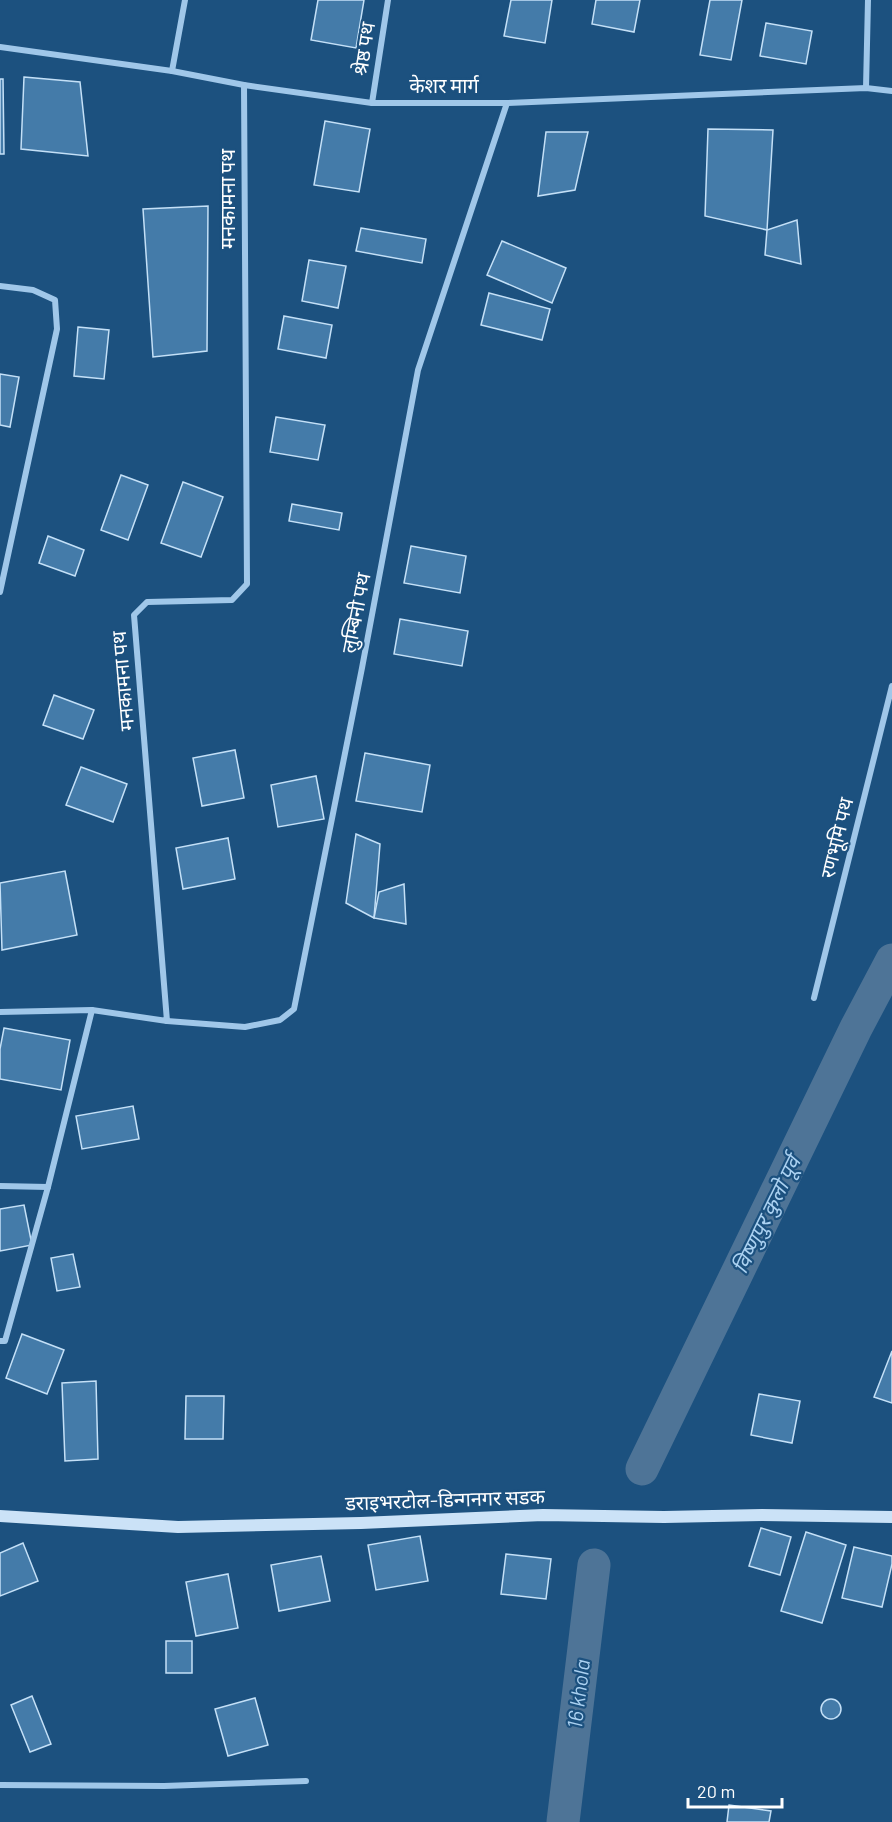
<svg xmlns="http://www.w3.org/2000/svg" width="892" height="1822" font-family="Barlow,'Noto Sans Devanagari',sans-serif">
	<style>
		.lines { fill: none; stroke-linecap: round; stroke-linejoin: round }
		.canal { stroke: #4e7497; stroke-width: 33 }
		.building { fill: #447ba9; stroke: #c4e0f7; stroke-width: 1.5 }
		.street { stroke: #a0c7e9; stroke-width: 6 }
		.secondary { stroke: #cbe2f7; stroke-width: 12 }
		.labels { text-anchor: middle; stroke-width: 4.5; stroke-linejoin: round; paint-order: stroke }
		.street-label { font-size: 20px; fill: #fff; stroke: #1c517f }
		.water-label { font-size: 21px; font-style: italic; fill: #abd1f1; stroke: #1c517f }
	</style>
	<rect width="100%" height="100%" fill="#1c517f"/>
	<g class="lines">
		<!-- canal -->
		<g class="canal">
			<polyline points="642,1469 856,1028 892,960"/>
			<polyline points="563,1822 594,1565"/>
		</g>
	</g>
	<!-- building -->
	<g class="building">
		<polygon points="318,0 364,0 356,48 311,40"/>
		<polygon points="511,0 552,0 545,43 504,36"/>
		<polygon points="596,0 640,0 634,32 592,24"/>
		<polygon points="710,0 742,0 731,60 700,55"/>
		<polygon points="766,23 812,31 806,64 760,56"/>
		<polygon points="24,77 80,82 88,156 21,149"/>
		<polygon points="0,79 3,79 4,154 0,154"/>
		<polygon points="325,121 370,129 359,192 314,185"/>
		<polygon points="708,129 773,130 767,230 705,216"/>
		<polygon points="546,132 588,132 575,190 538,196"/>
		<polygon points="208,206 207,351 153,357 143,209"/>
		<polygon points="797,220 801,264 765,255 767,230"/>
		<polygon points="361,228 426,239 422,263 356,251"/>
		<polygon points="502,241 566,268 552,303 487,275"/>
		<polygon points="309,260 346,266 338,308 302,301"/>
		<polygon points="489,293 550,309 542,340 481,325"/>
		<polygon points="284,316 332,325 326,358 278,349"/>
		<polygon points="78,327 109,330 104,379 74,376"/>
		<polygon points="0,374 19,377 10,427 0,425"/>
		<polygon points="276,417 325,425 318,460 270,452"/>
		<polygon points="121,475 148,485 128,540 101,530"/>
		<polygon points="183,482 223,497 201,557 161,543"/>
		<polygon points="292,504 342,513 339,530 289,521"/>
		<polygon points="48,536 84,550 75,576 39,563"/>
		<polygon points="411,546 466,556 460,593 404,583"/>
		<polygon points="400,619 468,631 462,666 394,654"/>
		<polygon points="54,695 94,710 83,739 43,725"/>
		<polygon points="235,750 244,798 202,806 193,758"/>
		<polygon points="365,753 430,765 422,812 356,801"/>
		<polygon points="81,767 127,784 113,822 66,805"/>
		<polygon points="316,776 324,819 278,827 271,785"/>
		<polygon points="356,834 380,844 374,918 346,903"/>
		<polygon points="228,838 235,879 183,889 176,848"/>
		<polygon points="65,871 77,935 2,950 0,883"/>
		<polygon points="404,884 406,924 374,918 379,892"/>
		<polygon points="4,1028 70,1040 61,1090 0,1079 0,1049"/>
		<polygon points="133,1106 139,1139 82,1149 76,1116"/>
		<polygon points="24,1205 32,1245 0,1251 0,1209"/>
		<polygon points="73,1254 80,1287 57,1291 51,1258"/>
		<polygon points="22,1334 64,1350 47,1394 6,1378"/>
		<polygon points="892,1351 892,1403 874,1397"/>
		<polygon points="96,1381 98,1459 65,1461 62,1383"/>
		<polygon points="759,1394 800,1401 792,1443 751,1435"/>
		<polygon points="186,1396 224,1396 223,1439 185,1439"/>
		<polygon points="761,1528 791,1537 780,1575 749,1566"/>
		<polygon points="806,1532 846,1545 822,1623 781,1611"/>
		<polygon points="420,1536 428,1581 376,1590 368,1545"/>
		<polygon points="23,1543 38,1581 0,1596 0,1553"/>
		<polygon points="854,1547 892,1556 892,1564 882,1607 842,1598"/>
		<polygon points="506,1554 551,1559 546,1599 501,1594"/>
		<polygon points="321,1556 330,1601 279,1611 271,1565"/>
		<polygon points="228,1574 238,1628 196,1636 186,1582"/>
		<rect x="166" y="1641" width="26" height="32"/>
		<polygon points="32,1696 51,1744 30,1752 11,1705"/>
		<polygon points="255,1698 268,1745 228,1756 215,1709"/>
		<circle cx="831" cy="1709" r="10"/>
		<polygon points="729,1805 771,1811 769,1822 727,1822"/>
	</g>
	<g class="lines">
		<!-- street -->
		<g class="street">
			<polyline points="0,47 172,71 244,85 372,103 507,103 866,88 892,91"/>
			<polyline points="172,71 185,0"/>
			<polyline points="866,88 868,0"/>
			<polyline points="372,103 388,0"/>
			<polyline points="0,286 33,290 55,300 57,329 0,592"/>
			<polyline points="814,998 892,686"/>
			<polyline points="0,1012 92,1010 167,1021 134,615 147,602 232,600 247,584 244,85"/>
			<polyline points="167,1021 245,1027 280,1020 294,1009 362,668 418,370 507,103"/>
			<polyline points="0,1186 48,1187"/>
			<polyline points="0,1341 5,1341 48,1187 92,1010"/>
			<polyline points="0,1785 164,1786 306,1781"/>
		</g>
		<!-- secondary -->
		<polyline class="secondary" points="0,1516 178,1527 361,1523 543,1515 664,1517 762,1515 892,1517"/>
	</g>
	<g class="labels">
		<!-- street labels -->
		<g class="street-label">
			<text transform="translate(364 49) rotate(-81)" y="7">श्रेष्ठ पथ</text>
			<text x="444" y="93">केशर मार्ग</text>
			<text transform="translate(228 199) rotate(-90)" y="7">मनकामना पथ</text>
			<text transform="translate(356 613) rotate(-79)" y="7">लुम्बिनी पथ</text>
			<text transform="translate(123 681) rotate(-95)" y="7">मनकामना पथ</text>
			<text transform="translate(837 838) rotate(-76)" y="7">रणभूमि पथ</text>
			<text transform="translate(445 1500) rotate(-2)" y="7">डराइभरटोल-डिन्गनगर सडक</text>
		</g>
		<!-- water labels -->
		<g class="water-label">
			<text transform="translate(767 1215) rotate(-64)" y="7">विष्णुपुर कुलो पूर्व</text>
			<text transform="translate(579 1694) rotate(-83)" y="7">16 khola</text>
		</g>
	</g>
	<!-- scale -->
	<path d="M688 1798v9h94v-9" fill="none" stroke="#ffffff" stroke-width="3"/>
	<text x="697" y="1798" font-size="18" fill="#ffffff" stroke="#1c517f" stroke-width="4.5" paint-order="stroke">20 m</text>
</svg>
